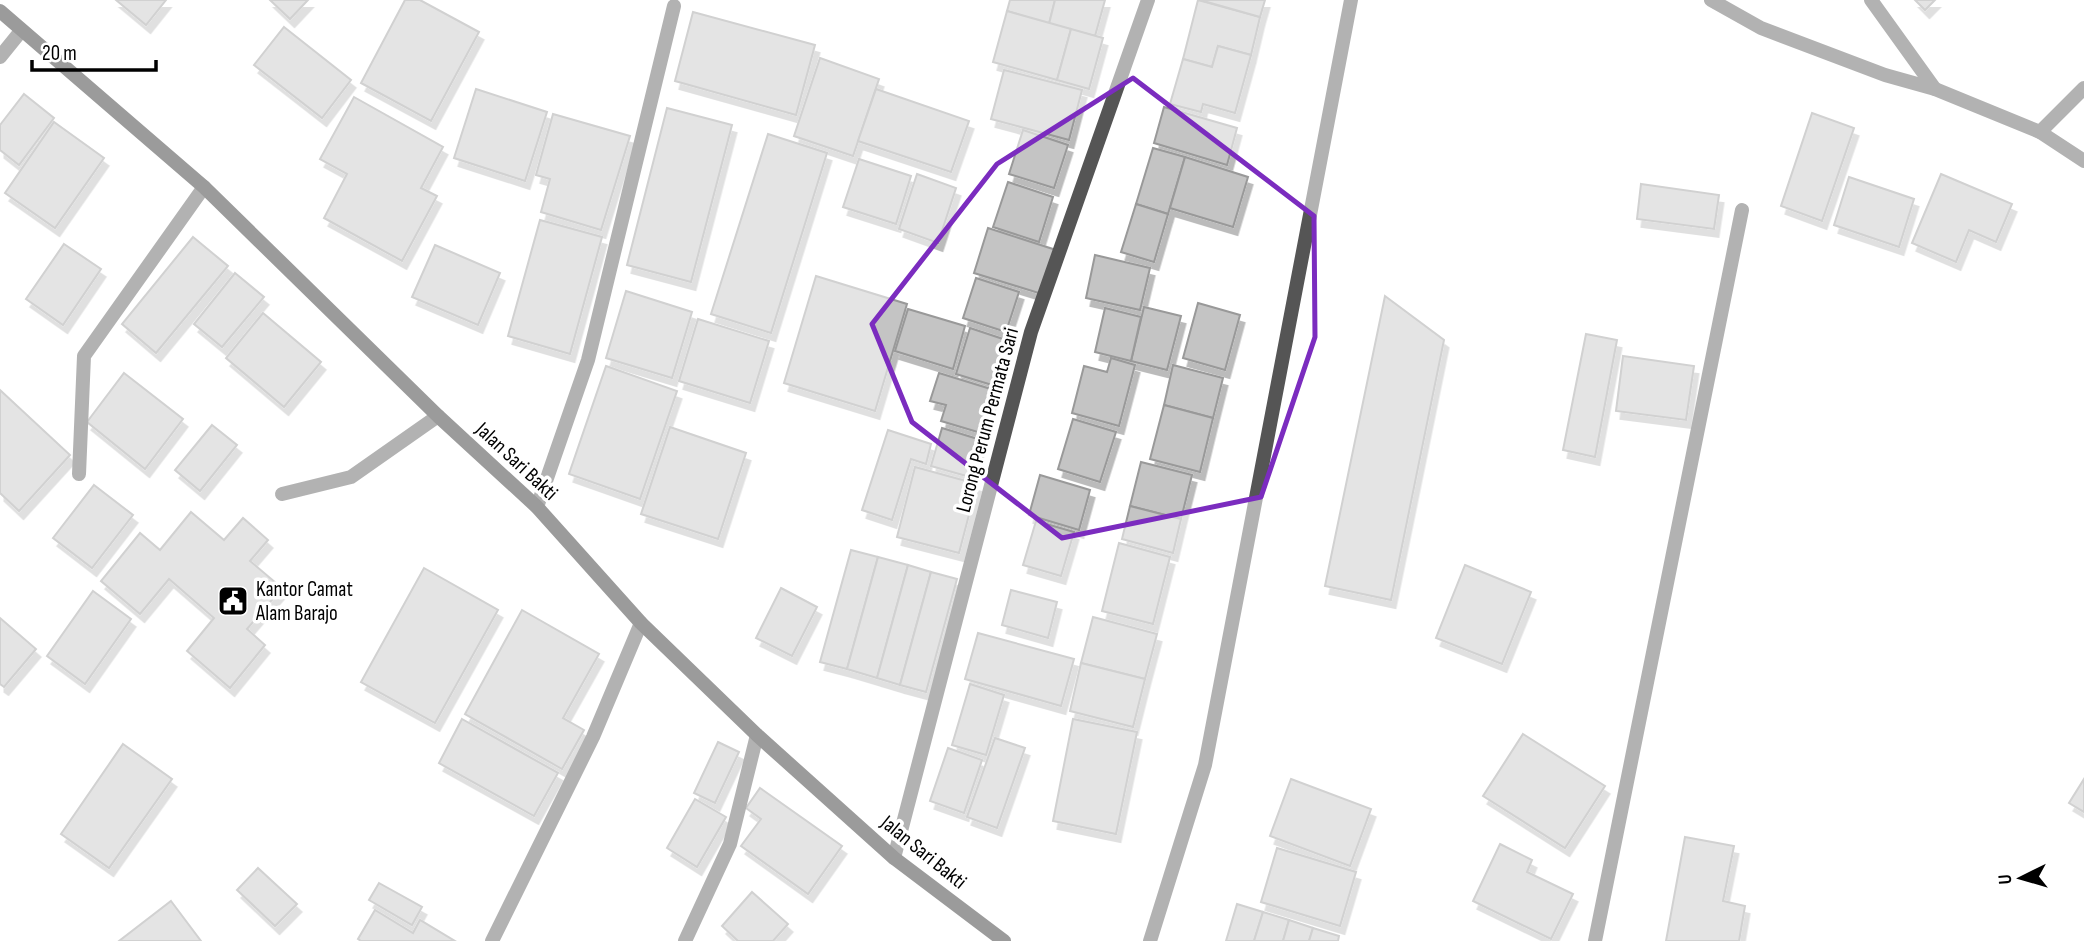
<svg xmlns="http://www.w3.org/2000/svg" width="2084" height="941" font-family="'Sofia Sans Condensed',sans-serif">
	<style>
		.building { fill: #c4c4c4; stroke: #999; stroke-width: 2; filter: url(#shadow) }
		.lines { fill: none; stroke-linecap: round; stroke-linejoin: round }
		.lane { stroke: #555; stroke-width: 14 }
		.street { stroke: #555; stroke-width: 14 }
		.secondary { stroke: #222; stroke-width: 14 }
		.marked { fill: none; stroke: #7b2cbf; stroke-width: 5; stroke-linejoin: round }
		.labels { text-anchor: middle; stroke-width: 7; stroke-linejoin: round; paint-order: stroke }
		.street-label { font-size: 21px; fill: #000; stroke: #fff }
		.poi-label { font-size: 21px; fill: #000; stroke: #fff; text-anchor: start }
	</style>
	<defs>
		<filter id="shadow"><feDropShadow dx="4.5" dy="8" stdDeviation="0" flood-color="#0004"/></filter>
	</defs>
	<rect width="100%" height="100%" fill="#fff"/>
	<!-- building -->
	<g class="building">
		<polygon points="116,0 166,0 146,25"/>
		<polygon points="270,0 308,0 290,19"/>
		<polygon points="405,0 420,0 479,32 431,121 361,83"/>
		<polygon points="1010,0 1055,0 1049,24 1007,11"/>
		<polygon points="1055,0 1105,0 1095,36 1049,24"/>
		<polygon points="1198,0 1260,17 1251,55 1218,46 1212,67 1183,59"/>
		<polygon points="1200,0 1265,0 1260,17"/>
		<polygon points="1915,0 1935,0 1925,10"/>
		<polygon points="1007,11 1071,29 1057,80 993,62"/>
		<polygon points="693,12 815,45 796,115 675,81"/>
		<polygon points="284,27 351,80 322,118 254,65"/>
		<polygon points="1071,29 1103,38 1089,89 1057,80"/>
		<polygon points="1218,46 1251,55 1235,113 1203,104 1201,112 1170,104 1183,59 1212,67"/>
		<polygon points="820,58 879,79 853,156 794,136"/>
		<polygon points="1004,70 1082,90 1069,140 991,119"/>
		<polygon points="476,89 547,112 525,181 454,158"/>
		<polygon points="876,89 969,121 951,172 858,141"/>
		<polygon points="24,94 54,118 19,165 0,150 0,125"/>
		<polygon points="354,97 443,147 421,188 437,196 402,261 324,218 347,174 320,159"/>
		<polygon points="1164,107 1237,128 1227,165 1154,143"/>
		<polygon points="667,108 732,125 691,282 627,265"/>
		<polygon points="1812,113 1854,128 1822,221 1781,206"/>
		<polygon points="553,114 630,136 601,230 541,212 550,179 536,175"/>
		<polygon points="54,122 104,158 55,228 5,193"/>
		<polygon points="1023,130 1068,145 1054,188 1009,174"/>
		<polygon points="768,134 827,153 771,333 711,314"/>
		<polygon points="1153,148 1185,157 1168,214 1136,204"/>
		<polygon points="1185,157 1248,177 1233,227 1170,208"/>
		<polygon points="859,159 911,176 896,224 843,207"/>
		<polygon points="917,174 956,188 938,243 899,229"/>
		<polygon points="1941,174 2012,204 1996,242 1969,230 1956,262 1912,243"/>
		<polygon points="1849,177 1914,199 1899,247 1834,225"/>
		<polygon points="1008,182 1053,197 1039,242 993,227"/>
		<polygon points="1641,184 1719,195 1714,229 1637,219"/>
		<polygon points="1136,204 1168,214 1154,262 1121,252"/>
		<polygon points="540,220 602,237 570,354 508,336"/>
		<polygon points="988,228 1056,250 1042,294 974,273"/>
		<polygon points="193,237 228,266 156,353 122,324"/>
		<polygon points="64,244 101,269 63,325 26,299"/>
		<polygon points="435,245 500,273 478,325 412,297"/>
		<polygon points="1095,255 1150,268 1140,310 1086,298"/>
		<polygon points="235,273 264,297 222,347 194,324"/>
		<polygon points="816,276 907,304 875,411 784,383"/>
		<polygon points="976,278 1019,292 1006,332 963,318"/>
		<polygon points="626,291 692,312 672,378 606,358"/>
		<polygon points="1385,296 1444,340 1391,600 1325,586"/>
		<polygon points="1198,303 1240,315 1225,370 1183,358"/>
		<polygon points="1144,307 1181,316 1167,370 1131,361"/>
		<polygon points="1105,308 1141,317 1131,361 1095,352"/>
		<polygon points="908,309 965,326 953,369 895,351"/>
		<polygon points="263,313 321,362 284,407 226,358"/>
		<polygon points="698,319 769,341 750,403 679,381"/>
		<polygon points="970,328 1006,340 992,385 956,374"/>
		<polygon points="1586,334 1617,340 1595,457 1563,450"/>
		<polygon points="1623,356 1694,366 1686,420 1616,411"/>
		<polygon points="1111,358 1135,365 1119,426 1072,413 1084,366 1107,372"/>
		<polygon points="1173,365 1223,378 1213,418 1164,405"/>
		<polygon points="606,366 677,391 640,499 569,474"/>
		<polygon points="124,373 183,419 145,469 87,422"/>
		<polygon points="939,373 994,390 981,433 941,421 946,405 930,401"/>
		<polygon points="0,390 70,455 19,511 0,493"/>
		<polygon points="1164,405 1213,418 1200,472 1150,459"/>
		<polygon points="1073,419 1116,432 1100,482 1058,469"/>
		<polygon points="212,425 237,445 200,491 175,470"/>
		<polygon points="670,427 746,453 718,539 641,514"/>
		<polygon points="942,428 981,440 970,477 931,466"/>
		<polygon points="888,430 931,444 926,464 911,459 892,520 862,510"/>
		<polygon points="1141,462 1192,475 1181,519 1130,506"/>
		<polygon points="915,467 977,484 959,553 897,537"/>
		<polygon points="1040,475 1090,490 1079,530 1029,515"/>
		<polygon points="94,485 133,515 92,568 53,538"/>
		<polygon points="1130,506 1181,519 1173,553 1122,539"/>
		<polygon points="191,512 224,540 243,518 268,540 250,561 282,588 247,629 265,645 230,688 187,651 214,618 169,579 140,614 101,581 140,533 160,550"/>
		<polygon points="1036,521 1074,532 1061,576 1023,565"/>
		<polygon points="1119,543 1170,557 1153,624 1102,611"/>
		<polygon points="851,550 878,557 847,669 820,662"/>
		<polygon points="878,557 908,565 877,678 847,669"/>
		<polygon points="908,565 931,572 900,685 877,678"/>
		<polygon points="1465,565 1531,592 1502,664 1436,638"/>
		<polygon points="424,568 498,610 435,723 361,682"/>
		<polygon points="931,572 957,579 926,692 900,685"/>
		<polygon points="781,588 817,607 792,656 756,638"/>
		<polygon points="1011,590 1057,602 1048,638 1002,625"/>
		<polygon points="93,591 131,619 85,684 47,656"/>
		<polygon points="522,610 599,654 563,718 584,730 562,769 465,714"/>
		<polygon points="1093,617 1157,634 1145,679 1081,663"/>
		<polygon points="0,618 36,649 4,687 0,684"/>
		<polygon points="978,633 1074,659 1061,706 965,679"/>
		<polygon points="1081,663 1145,679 1133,727 1070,711"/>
		<polygon points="970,684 1004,695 986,755 952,745"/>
		<polygon points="462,719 558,773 534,816 439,763"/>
		<polygon points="1073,719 1137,732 1116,834 1053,821"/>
		<polygon points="1523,734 1605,786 1565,848 1483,796"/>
		<polygon points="995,738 1025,748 997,828 967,817"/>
		<polygon points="718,742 739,752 715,803 694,793"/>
		<polygon points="123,744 172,779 109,868 61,834"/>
		<polygon points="948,748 982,760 964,813 930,801"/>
		<polygon points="1291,779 1371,809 1350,866 1270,836"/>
		<polygon points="2084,779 2084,812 2069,803"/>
		<polygon points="760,788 842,846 808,894 741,846 761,819 746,808"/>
		<polygon points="695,799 726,817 697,867 667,848"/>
		<polygon points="1685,837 1734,846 1723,901 1745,906 1739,941 1666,941"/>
		<polygon points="1500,844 1532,860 1527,872 1573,894 1551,939 1473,901"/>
		<polygon points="1277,848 1356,872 1340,926 1261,902"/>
		<polygon points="258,868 297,904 275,926 237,890"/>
		<polygon points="379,883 422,907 412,925 369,900"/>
		<polygon points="752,892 788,924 773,941 738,941 722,926"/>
		<polygon points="171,901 201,941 119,941"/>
		<polygon points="1237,904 1263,912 1254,941 1226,941"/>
		<polygon points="375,910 413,933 420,920 455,941 361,941 358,939"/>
		<polygon points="1263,912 1289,920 1283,941 1254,941"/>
		<polygon points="1289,920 1313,928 1309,941 1283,941"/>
		<polygon points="1313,928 1339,936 1338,941 1309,941"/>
	</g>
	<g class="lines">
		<!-- lane -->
		<polyline class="lane" points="282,494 351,477 438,416"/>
		<!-- street -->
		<g class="street">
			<polyline points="1711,0 1761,28 1885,75 1935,89 2040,132 2084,161"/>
			<polyline points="1871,0 1935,89"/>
			<polyline points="0,57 21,31"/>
			<polyline points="2040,132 2084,88"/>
			<polyline points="79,474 84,356 204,187"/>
			<polyline points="537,507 588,360 674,6"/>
			<polyline points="894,858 1031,332 1148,0"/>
			<polyline points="492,941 593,737 641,623"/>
			<polyline points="685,941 730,844 757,735"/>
			<polyline points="1150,941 1205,765 1351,0"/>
			<polyline points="1595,941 1742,210"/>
		</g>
		<!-- secondary -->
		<polyline class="secondary" points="0,11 204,187 438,416 537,507 641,623 757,735 894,858 1004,941"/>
	</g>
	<!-- marked area -->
	<path d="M0 0H2084V941H0ZM1133 78 1314 216 1315 337 1261 497 1062 538 912 422 872 324 997 164Z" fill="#fff" fill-opacity=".55" fill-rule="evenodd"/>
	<path class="marked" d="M1133 78 1314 216 1315 337 1261 497 1062 538 912 422 872 324 997 164Z"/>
	<!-- icons -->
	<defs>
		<g id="civic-square" transform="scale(1.575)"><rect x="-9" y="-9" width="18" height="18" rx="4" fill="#000" stroke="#fff"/><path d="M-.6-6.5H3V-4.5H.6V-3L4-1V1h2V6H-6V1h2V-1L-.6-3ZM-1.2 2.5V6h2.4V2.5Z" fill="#fff"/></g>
	</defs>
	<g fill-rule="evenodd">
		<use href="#civic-square" x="233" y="601"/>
	</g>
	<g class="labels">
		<!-- street labels -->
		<g class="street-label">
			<text transform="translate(987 420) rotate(-75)" y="7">Lorong Perum Permata Sari</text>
			<text transform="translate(517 461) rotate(43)" y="7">Jalan Sari Bakti</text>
			<text transform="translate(924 852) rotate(39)" y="7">Jalan Sari Bakti</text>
		</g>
		<!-- poi labels -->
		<g class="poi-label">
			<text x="256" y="596">Kantor Camat<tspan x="256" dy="24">Alam Barajo</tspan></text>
		</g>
	</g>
	<!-- north arrow -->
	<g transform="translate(2021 878) rotate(265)" stroke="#ffffff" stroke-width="5" paint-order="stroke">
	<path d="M0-5L12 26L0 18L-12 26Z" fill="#000000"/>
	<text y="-10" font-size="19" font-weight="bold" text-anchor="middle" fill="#000000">U</text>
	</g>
	<!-- scale -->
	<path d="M32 60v10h124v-10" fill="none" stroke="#000000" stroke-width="3.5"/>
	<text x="42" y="60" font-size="21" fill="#000000" stroke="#ffffff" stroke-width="5" paint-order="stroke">20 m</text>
</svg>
